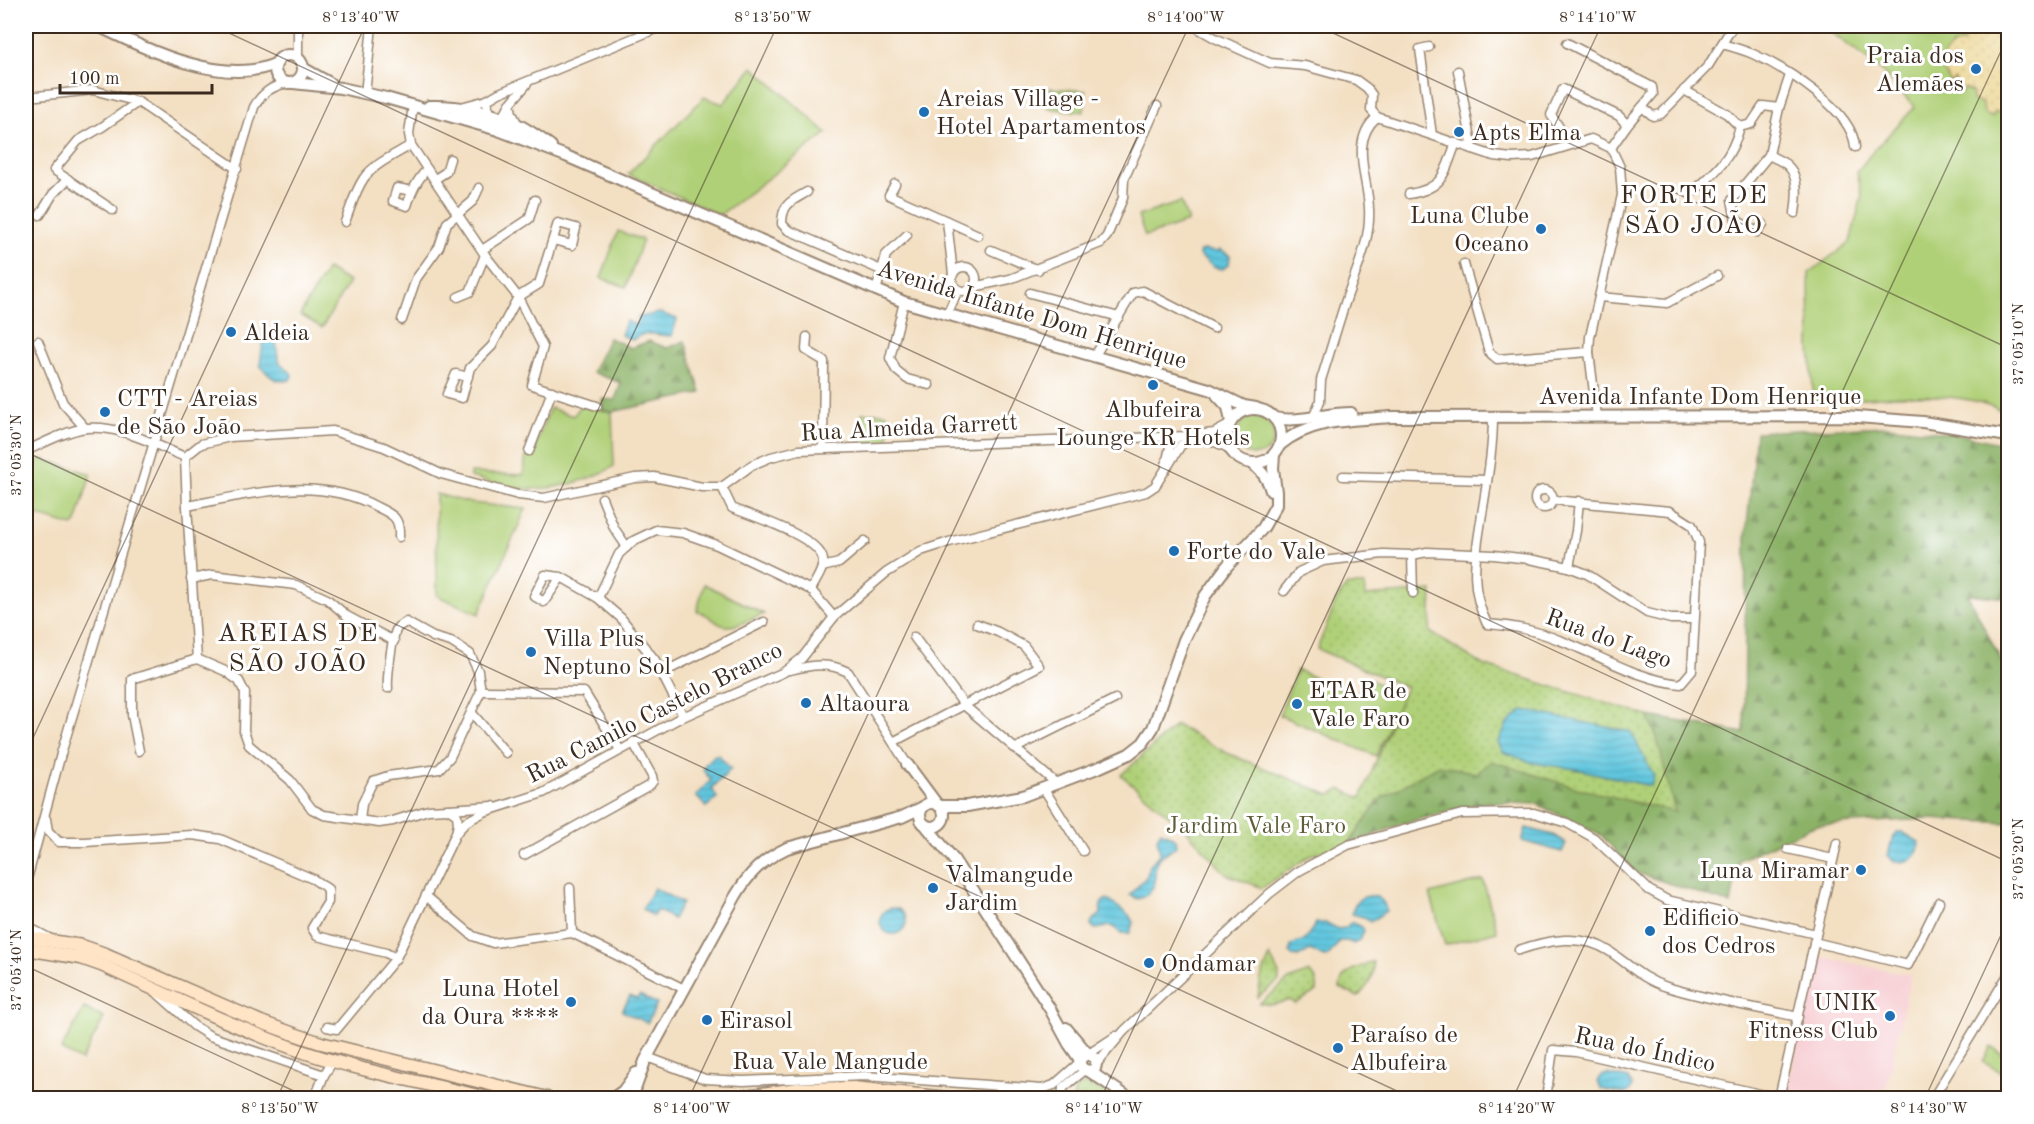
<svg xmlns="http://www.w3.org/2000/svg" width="2034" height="1124" font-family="'Old Standard TT',serif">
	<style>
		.built { fill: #f7cfd4 }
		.grass { fill: #b0d078; stroke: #767d4b; stroke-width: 1.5 }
		.forest { fill: url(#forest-firs); stroke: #646e43; stroke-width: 1.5 }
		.sand { fill: url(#sand-dots); stroke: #94825e; stroke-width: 1.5 }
		.park { fill: url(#park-dots); stroke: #767d4b; stroke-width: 1.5 }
		.water { fill: url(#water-rules); stroke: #4e787e; stroke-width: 1.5 }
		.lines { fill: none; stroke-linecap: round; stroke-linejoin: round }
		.minor-casing { stroke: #978470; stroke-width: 11 }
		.tertiary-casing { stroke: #978470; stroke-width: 14 }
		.secondary-casing { stroke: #978470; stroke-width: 15 }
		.minor { stroke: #fff; stroke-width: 8 }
		.tertiary { stroke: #fff; stroke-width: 10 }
		.secondary { stroke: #ffe4c6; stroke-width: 12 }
		.ticks { fill: none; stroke: #3b2a1e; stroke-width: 1.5; stroke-opacity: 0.45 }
		.poi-dot { fill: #1f6fb2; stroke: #fff; stroke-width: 2 }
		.labels { text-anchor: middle; stroke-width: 6; stroke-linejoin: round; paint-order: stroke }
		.poi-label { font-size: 24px; fill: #3b2a1e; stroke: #fff; text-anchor: start }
		.street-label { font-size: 24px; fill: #3b2a1e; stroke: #fff }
		.park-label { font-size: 24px; fill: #5e5c39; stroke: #fff }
		.neighbourhood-label { font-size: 26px; letter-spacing: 1.5px; fill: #3b2a1e; stroke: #fff }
		.neatline { fill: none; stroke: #3b2a1e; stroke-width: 2 }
		.ticks-label { font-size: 15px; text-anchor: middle; fill: #3b2a1e }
	</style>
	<defs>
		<pattern id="forest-firs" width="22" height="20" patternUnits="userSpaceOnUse" patternTransform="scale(1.5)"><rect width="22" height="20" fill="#8cb268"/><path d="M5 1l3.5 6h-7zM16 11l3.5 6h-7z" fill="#749155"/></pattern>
		<pattern id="sand-dots" width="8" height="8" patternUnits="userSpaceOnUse" patternTransform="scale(1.5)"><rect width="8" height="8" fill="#eeda9e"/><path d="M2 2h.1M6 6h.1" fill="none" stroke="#cdbb88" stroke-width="1.8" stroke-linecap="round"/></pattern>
		<pattern id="park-dots" width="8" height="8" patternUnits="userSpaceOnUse" patternTransform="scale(1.5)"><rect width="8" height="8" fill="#b0d078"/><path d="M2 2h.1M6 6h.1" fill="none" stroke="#98b367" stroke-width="1.8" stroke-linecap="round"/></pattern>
		<pattern id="water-rules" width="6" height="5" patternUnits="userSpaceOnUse" patternTransform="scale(1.5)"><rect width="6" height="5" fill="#60c6de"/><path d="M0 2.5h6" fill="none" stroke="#54aabe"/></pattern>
	</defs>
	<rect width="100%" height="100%" fill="#fff"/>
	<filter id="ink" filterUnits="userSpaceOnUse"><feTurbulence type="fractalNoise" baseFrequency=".0167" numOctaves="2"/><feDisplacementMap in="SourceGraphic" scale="12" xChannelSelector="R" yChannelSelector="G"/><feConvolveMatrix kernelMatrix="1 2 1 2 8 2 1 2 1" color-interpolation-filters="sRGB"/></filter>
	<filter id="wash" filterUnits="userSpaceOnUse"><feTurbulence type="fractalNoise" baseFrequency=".008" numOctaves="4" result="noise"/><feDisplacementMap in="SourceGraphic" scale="24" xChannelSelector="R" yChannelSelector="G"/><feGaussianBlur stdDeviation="1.35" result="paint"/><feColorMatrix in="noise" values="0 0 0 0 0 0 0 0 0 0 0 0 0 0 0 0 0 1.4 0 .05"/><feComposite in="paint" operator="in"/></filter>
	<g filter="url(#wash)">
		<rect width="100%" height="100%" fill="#f3dfc2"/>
		<!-- built -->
		<polygon class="built" points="1817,956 1911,975 1884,1098 1785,1098"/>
		<!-- grass -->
		<g class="grass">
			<path d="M1823 26H1937C1945 34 1956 33 1966 39L1962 43 1952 46 1941 66 1951 82 1955 79 1962 92 1965 88 1995 112 2008 113V414C1960 385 1870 398 1814 402L1810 347 1809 273 1850 242 1862 196 1857 172 1873 151 1915 107 1877 67Z"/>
			<polygon points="753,67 827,133 720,215 628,174 704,97 723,104"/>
			<polygon points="1050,88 1086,91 1084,112 1048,108"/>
			<polygon points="1181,202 1188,222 1145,236 1138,216"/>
			<polygon points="618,231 643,240 626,287 601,278"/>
			<polygon points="327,269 349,282 322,328 300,315"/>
			<path d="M581 406 612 412 614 466C593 481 551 490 525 489 507 488 487 481 470 477V473L523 475 526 456 532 454 550 408 573 416Z"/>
			<polygon points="862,413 884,413 888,415 889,438 887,441 865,443"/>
			<circle cx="1255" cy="436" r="19"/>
			<polygon points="42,459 91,474 76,523 72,526 26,512 26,503 38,460"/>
			<polygon points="436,494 471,503 526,509 479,614 437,596"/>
			<path d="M704 584 764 614C750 619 731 632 718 623 710 618 707 613 697 611Z"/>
			<polygon points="1297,670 1357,696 1366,678 1403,695 1376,756 1279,715"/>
			<polygon points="1483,880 1497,931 1445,945 1430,894"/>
			<polygon points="84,1008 104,1018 81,1061 61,1050"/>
			<polygon points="1991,1047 2008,1057 2008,1076 1983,1062"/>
		</g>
		<!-- forest -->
		<g class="forest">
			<polygon points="609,338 631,348 649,341 667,348 685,341 701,393 612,412 602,410 602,399 615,400 621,383 592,372"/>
			<polygon points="1887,426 1963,435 2008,445 2008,598 1967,594 2008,674 2008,823 1929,819 1816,825 1739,860 1731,904 1635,872 1601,835 1537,804 1487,802 1404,823 1348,845 1380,799 1439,765 1477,773 1491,761 1577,788 1657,738 1648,716 1744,733 1746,537 1756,432"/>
		</g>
		<!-- sand -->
		<path class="sand" d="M1937 26H2008V113L1995 112 1992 117 1984 114 1983 103 1972 100V92L1965 88 1961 93 1960 87 1956 83 1955 79 1951 83 1941 66 1940 59C1949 53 1950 43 1962 43L1965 39 1959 35 1952 39 1945 38 1944 32Z"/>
		<!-- park -->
		<g class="park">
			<polygon points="1347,585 1364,585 1365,596 1432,591 1430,632 1483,665 1648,716 1657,738 1675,812 1577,788 1491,761 1477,773 1439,765 1380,799 1348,845 1313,854 1262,888 1226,874 1187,831 1121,775 1176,725 1227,753 1330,795 1341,789 1361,798 1406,687 1317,649 1337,599"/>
			<polygon points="1270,956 1279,974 1279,981 1258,997 1261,978"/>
			<path d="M1373 962C1375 977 1368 986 1358 997L1340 988C1341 969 1359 968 1373 962Z"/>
			<path d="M1309 972C1316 977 1318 982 1317 991L1295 1004 1291 1000 1271 1005 1260 1003 1289 980Z"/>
			<polygon points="1085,1084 1099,1089 1113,1098 1073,1098 1076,1088"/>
		</g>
		<!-- water -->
		<g class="water">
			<polygon points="1204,250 1216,252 1220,250 1230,256 1229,264 1223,269 1215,268 1199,255 1200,251"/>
			<path d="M660 313 677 319 672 336C656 336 646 329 633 340L621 335 626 321 636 325 639 317Z"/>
			<path d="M270 339 276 343C278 349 276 358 281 364 285 368 289 369 292 375L290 380C276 384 268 375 260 365L263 342Z"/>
			<polygon points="1523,710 1631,732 1654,776 1651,786 1576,769 1533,763 1503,752 1498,743 1507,724"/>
			<polygon points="715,755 718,755 731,769 712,788 717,798 706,807 696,796 711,780 703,770 704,766"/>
			<polygon points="1526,828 1553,835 1566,843 1562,852 1522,841"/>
			<path d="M1161 831 1176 839 1177 845C1172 851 1163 853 1158 859 1151 868 1163 892 1138 899L1130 895 1147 876 1150 865 1160 853 1157 838Z"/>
			<path d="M1897 832H1902L1919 842C1919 861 1909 862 1894 862L1888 855 1893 836Z"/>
			<polygon points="654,888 682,903 673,919 657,910 653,916 642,909"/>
			<path d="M1374 896C1382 899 1385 903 1386 911L1370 922 1367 918 1352 914C1354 901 1361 895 1374 896Z"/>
			<path d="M1107 899 1129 915 1133 922 1130 933H1122C1102 920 1115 928 1095 929L1091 925 1092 921 1101 914C1100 907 1100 902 1107 899Z"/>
			<circle cx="893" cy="921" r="13"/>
			<polygon points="1352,922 1362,927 1364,931 1360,939 1354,944 1347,941 1340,941 1328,956 1324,957 1310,950 1298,957 1292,956 1290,952 1291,945 1305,940 1316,923 1327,923 1338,929 1345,928"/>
			<polygon points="640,995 657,1004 647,1023 622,1011 630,996 637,999"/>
			<polygon points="1607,1074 1628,1079 1632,1086 1630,1091 1624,1094 1601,1089 1598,1082 1601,1076"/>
		</g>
	</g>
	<g filter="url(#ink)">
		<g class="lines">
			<!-- minor casing -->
			<g class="minor-casing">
				<g id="minor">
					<polyline points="298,26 298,58"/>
					<polyline points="1194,26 1215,38 1270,63 1305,66 1356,80 1367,88 1372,95 1371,110 1377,117"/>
					<polyline points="1567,43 1652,87 1653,94 1627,125 1611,148"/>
					<path d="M1722 44C1733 47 1743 50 1753 54 1785 68 1853 110 1855 147"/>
					<polyline points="1429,47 1420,49 1432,135"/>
					<polyline points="1458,71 1473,149"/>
					<path d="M1684 90 1727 114 1740 127C1731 159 1718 170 1694 191"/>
					<polyline points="365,94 372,26"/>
					<polyline points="37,96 93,90 138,102 237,169"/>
					<polyline points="487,100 490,119 524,135"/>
					<polyline points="413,105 409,134 411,145 485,255 518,297 543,347 532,385 597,406"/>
					<polyline points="461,107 487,100 499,93 663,26"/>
					<polyline points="1642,107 1653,116 1661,114 1708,66 1733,26"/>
					<polyline points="454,115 461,114 496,122 504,115 510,104"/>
					<polyline points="518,125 512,113 510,104 526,85"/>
					<polyline points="1559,127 1551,115 1563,89 1619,116 1627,125"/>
					<polyline points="1740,127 1751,124 1763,106 1779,108"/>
					<path d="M1769 155C1774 158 1782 161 1787 165 1800 177 1797 198 1795 213"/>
					<polyline points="435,179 446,172 450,159"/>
					<polyline points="895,184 889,195 947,221 953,274"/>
					<path d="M412 191 397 188 393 201 407 206C412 190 416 182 427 169"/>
					<path d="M807 192C792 201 782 203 782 224L788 230 881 270"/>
					<path d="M1409 194C1445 188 1444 173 1456 143"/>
					<polyline points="113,210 54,170 78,141 102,127 138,102"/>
					<polyline points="40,215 53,194 68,179"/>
					<polyline points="947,221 978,235"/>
					<path d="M345 222C351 207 355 191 364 178 374 164 396 154 411 145"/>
					<polyline points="1763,224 1757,232 1736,220 1732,200 1769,155 1779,108 1790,75"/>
					<polyline points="482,250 529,219 535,200"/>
					<polyline points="991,250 1038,270"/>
					<polyline points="1464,264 1489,352 1497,359 1589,352"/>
					<circle cx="964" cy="279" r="12"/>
					<polyline points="973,287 1010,279 1101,243 1107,236 1123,198 1124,179 1157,106"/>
					<polyline points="876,291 886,255 907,235"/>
					<polyline points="1030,293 1119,317"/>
					<polyline points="458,297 470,292 485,255"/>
					<polyline points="1599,297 1667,303 1717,276"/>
					<polyline points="904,302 890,358 896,370 907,379 929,385"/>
					<polyline points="947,315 958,290"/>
					<polyline points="402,320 416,279 439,247 447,223 473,201 479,188"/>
					<polyline points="807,337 806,350 824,361 823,448"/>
					<polyline points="38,341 63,403 85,428"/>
					<polyline points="1094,357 1133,293 1143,291 1214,328"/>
					<polyline points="468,377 456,374 447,394 462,398 470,368 492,346 518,297 539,284 558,223 576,228 572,245 553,240"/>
					<path d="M1314 416 1320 401 1321 380C1330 352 1338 324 1347 297 1357 268 1371 240 1369 208 1368 178 1349 141 1377 117L1494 156 1512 158 1532 157 1591 139 1611 148 1620 167 1622 195 1590 337 1589 352 1597 417"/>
					<path d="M1493 417C1493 450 1487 482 1482 514 1476 555 1468 585 1487 624 1514 626 1534 630 1559 640 1600 655 1638 680 1681 684L1692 671 1699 542 1692 525 1670 511 1554 500"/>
					<path d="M26 451C43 443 68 430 87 428 121 425 155 445 185 457L201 444 230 437 333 431 384 447 441 474 518 495 544 498 635 478 654 477 702 487H722L752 465 771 457 799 450 1188 436 1214 433 1229 425"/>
					<polyline points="529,451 552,391"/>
					<polyline points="185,457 187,506 197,659 225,671 239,681 245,693 244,731 249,745 290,780 312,809 324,815 379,823 393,821 428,810 448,809 457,815 458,824 456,833"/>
					<polyline points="1166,465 1171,442 1178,437"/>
					<polyline points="1343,476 1487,480"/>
					<path d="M722 487 732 508C752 516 820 537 823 560 824 570 815 581 811 590"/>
					<circle cx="1544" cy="499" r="9"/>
					<polyline points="602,498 614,528 627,547"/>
					<path d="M187 506C250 494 317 475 377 507 394 515 400 518 399 537"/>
					<polyline points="1412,555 1413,593"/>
					<polyline points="822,567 839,563 865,541"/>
					<polyline points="1569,567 1576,531 1579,501"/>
					<polyline points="561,577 544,602 534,596 545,575 561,577 598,598"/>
					<polyline points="191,579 212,575 296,585 327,599 347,616 394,641"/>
					<polyline points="1284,591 1299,572 1323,561 1383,554 1412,555 1427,552 1494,555 1529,559 1569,567 1587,574 1647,613 1671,619 1694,619"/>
					<polyline points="914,637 965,706 1057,784"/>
					<path d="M790 670C812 665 827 662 848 672L907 764"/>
					<polyline points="662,673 764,622"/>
					<polyline points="481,691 584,692 620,750"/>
					<polyline points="472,713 506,753"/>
					<polyline points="683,716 655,660 621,618 598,598 619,554 633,541 656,530 683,533 717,545 811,590 834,617"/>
					<polyline points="893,742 1039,666 1024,646 998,632 977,624"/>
					<polyline points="1016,748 1115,699"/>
					<polyline points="139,751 132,715 132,679 197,659"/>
					<polyline points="1044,789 1083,851"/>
					<polyline points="449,809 493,806"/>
					<polyline points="46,819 48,831 59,842 85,842 192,835 220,839 313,879 328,889 328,902 312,928 317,936 386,953 396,958"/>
					<path d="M360 820 362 804 373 781 388 776 439 769 450 757 481 691 478 671 470 654 451 642 433 637 406 622C405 623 399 626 398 627 392 633 387 678 388 688"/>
					<polyline points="1788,849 1833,859"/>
					<polyline points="524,855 650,785 653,781 652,776 633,742"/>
					<path d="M26 883 61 754 254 107C262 93 272 86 287 83"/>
					<polyline points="570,888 572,933"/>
					<polyline points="426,896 473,936 493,943 572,933 684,989"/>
					<polyline points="26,923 32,929 49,938"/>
					<polyline points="1814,942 1908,965 1939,902"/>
					<path d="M1519 950C1548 940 1582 933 1609 951 1628 964 1643 980 1667 987 1709 1000 1755 1007 1798 1017"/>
					<polyline points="157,993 194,1026 210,1036 324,1075"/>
					<path d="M327 1027 337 1029 396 958 456 833 466 822 484 812 543 793 678 719 784 672 802 658 834 617 886 573 921 551 949 542 1146 492 1155 486 1181 445C1198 433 1215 441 1232 450"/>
					<polyline points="1090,1053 1116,1036"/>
					<polyline points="647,1057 705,1079 743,1081 865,1076 1042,1089 1054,1085 1079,1063"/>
					<polyline points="1098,1062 1124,1031 1269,894 1299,871 1348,845 1462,814 1534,813 1567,823 1594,838 1649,890 1667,900 1816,934"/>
					<polyline points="315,1098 324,1075 333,1061"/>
					<polyline points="1062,1098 1063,1088 1084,1071"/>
					<polyline points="1546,1098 1553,1050 1576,1052 1778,1098"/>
					<polyline points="1779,1098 1837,843"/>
					<polyline points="1933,1098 2008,975"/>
				</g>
			</g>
			<!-- tertiary casing -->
			<g class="tertiary-casing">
				<g id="tertiary">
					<path d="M98 26C146 49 224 88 277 63"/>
					<circle cx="289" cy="69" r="14"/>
					<polyline points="303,68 330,83"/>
					<polyline points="293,83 341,88 386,98 498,130 566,156 904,302 1209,389 1244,406 1256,408"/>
					<path d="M429 106C457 105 490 111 515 123 528 129 540 138 551 146"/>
					<polyline points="1217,395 1228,407 1231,422"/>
					<circle cx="1254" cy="436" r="27"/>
					<path d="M1274 418C1300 423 1325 413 1351 413"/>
					<path d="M1281 444C1313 418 1352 421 1390 417L1844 416 1923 422 2008 436"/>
					<path d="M1252 463C1262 472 1268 478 1271 491"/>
					<polyline points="907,764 936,803"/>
					<circle cx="932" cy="815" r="12"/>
					<polyline points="939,806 967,806 1023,796 1100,767 1129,754 1143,743 1153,728 1184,640 1205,596 1227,566 1263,528 1276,505 1276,492 1273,468 1274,455"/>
					<polyline points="927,827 954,860 1050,1009 1069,1044 1080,1060"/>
					<polyline points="1066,1028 1088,1054 1097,1059 1095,1069 1089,1071 1083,1069 1079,1063 1082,1057 1088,1054"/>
					<polyline points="1089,1071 1129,1098"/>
					<polyline points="613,1098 623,1091 636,1073"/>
					<path d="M632 1098 645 1061 735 897C749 873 762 860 787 848L902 817 921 808"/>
				</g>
			</g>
			<!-- secondary casing -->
			<g class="secondary-casing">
				<g id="secondary">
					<polyline points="26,937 82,946 105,954 261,1022 294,1034 321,1043 547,1098"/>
					<path d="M26 949 81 958 101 965C168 995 235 1028 304 1052 364 1072 426 1083 486 1098"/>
					<polyline points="731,1098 798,1089 854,1088 947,1098"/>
				</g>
			</g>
			<!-- minor -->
			<use href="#minor" class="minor"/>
			<!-- tertiary -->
			<use href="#tertiary" class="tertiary"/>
			<!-- secondary -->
			<use href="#secondary" class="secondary"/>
		</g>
	</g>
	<!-- ticks -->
	<path class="ticks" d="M214 26 2008 862M1318 26 2008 348M26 452 1412 1098M26 753 365 26M26 966 309 1098M277 1098 777 26M689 1098 1189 26M1101 1098 1601 26M1513 1098 2008 36M1925 1098 2008 920"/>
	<!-- markers -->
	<g class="poi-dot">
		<circle cx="1976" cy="69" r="6"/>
		<circle cx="924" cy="112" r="6"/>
		<circle cx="1459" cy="132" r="6"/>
		<circle cx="1541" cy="229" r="6"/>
		<circle cx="231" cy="332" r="6"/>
		<circle cx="1153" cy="385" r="6"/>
		<circle cx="105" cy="412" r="6"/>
		<circle cx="1174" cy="551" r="6"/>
		<circle cx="531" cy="652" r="6"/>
		<circle cx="806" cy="703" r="6"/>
		<circle cx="1297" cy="704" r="6"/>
		<circle cx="1861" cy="870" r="6"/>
		<circle cx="933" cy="888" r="6"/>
		<circle cx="1650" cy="931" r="6"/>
		<circle cx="1149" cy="963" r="6"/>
		<circle cx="571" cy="1002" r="6"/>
		<circle cx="1890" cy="1016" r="6"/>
		<circle cx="707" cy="1020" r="6"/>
		<circle cx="1338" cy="1048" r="6"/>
	</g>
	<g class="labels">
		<!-- poi labels -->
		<g class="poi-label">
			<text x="1964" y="63" text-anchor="end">Praia dos<tspan x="1964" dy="28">Alemães</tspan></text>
			<text x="936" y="106">Areias Village -<tspan x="936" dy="28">Hotel Apartamentos</tspan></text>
			<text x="1471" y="140">Apts Elma</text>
			<text x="1529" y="223" text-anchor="end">Luna Clube<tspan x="1529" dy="28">Oceano</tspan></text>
			<text x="243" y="340">Aldeia</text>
			<text x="117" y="406">CTT - Areias<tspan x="117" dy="28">de São João</tspan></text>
			<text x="1153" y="417" text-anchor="middle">Albufeira<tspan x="1153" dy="28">Lounge KR Hotels</tspan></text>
			<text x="1186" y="559">Forte do Vale</text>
			<text x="543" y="646">Villa Plus<tspan x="543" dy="28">Neptuno Sol</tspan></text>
			<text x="1309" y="698">ETAR de<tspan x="1309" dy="28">Vale Faro</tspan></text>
			<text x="818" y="711">Altaoura</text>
			<text x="1849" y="878" text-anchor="end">Luna Miramar</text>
			<text x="945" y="882">Valmangude<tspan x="945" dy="28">Jardim</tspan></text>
			<text x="1662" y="925">Edificio<tspan x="1662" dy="28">dos Cedros</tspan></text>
			<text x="1161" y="971">Ondamar</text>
			<text x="559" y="996" text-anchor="end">Luna Hotel<tspan x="559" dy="28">da Oura ****</tspan></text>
			<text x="1878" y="1010" text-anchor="end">UNIK<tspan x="1878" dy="28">Fitness Club</tspan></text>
			<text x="719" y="1028">Eirasol</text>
			<text x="1350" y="1042">Paraíso de<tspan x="1350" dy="28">Albufeira</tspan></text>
		</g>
		<!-- street labels -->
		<g class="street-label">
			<text transform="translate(1032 314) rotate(17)" y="8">Avenida Infante Dom Henrique</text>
			<text x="1700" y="404">Avenida Infante Dom Henrique</text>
			<text transform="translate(909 427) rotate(-3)" y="8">Rua Almeida Garrett</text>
			<text transform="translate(1609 638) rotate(20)" y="8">Rua do Lago</text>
			<text transform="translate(654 712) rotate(-27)" y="8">Rua Camilo Castelo Branco</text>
			<text transform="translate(1645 1049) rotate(12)" y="8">Rua do Índico</text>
			<text x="830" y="1069">Rua Vale Mangude</text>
		</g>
		<!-- park labels -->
		<g class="park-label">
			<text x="1256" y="833">Jardim Vale Faro</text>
		</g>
		<!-- neighbourhood labels -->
		<g class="neighbourhood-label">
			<text x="1694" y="203">FORTE DE<tspan x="1694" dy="30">SÃO JOÃO</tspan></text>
			<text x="298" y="641">AREIAS DE<tspan x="298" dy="30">SÃO JOÃO</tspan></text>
		</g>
	</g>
	<!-- margin -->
	<rect width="2034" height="1124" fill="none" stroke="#fff" stroke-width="66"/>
	<!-- scale -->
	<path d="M60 84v9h152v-9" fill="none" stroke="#3b2a1e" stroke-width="3"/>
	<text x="69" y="84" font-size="18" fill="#3b2a1e" stroke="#ffffff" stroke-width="4.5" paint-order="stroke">100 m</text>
	<rect x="33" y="33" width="1968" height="1058" class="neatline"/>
	<g class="ticks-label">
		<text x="361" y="22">8°13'40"W</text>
		<text x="773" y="22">8°13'50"W</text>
		<text x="1186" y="22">8°14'00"W</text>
		<text x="1598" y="22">8°14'10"W</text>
		<text transform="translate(2018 344) rotate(-90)" y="5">37°05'10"N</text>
		<text transform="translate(16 455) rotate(-90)" y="5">37°05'30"N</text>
		<text transform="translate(2018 859) rotate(-90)" y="5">37°05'20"N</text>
		<text transform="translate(16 970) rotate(-90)" y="5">37°05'40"N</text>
		<text x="280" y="1113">8°13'50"W</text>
		<text x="692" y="1113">8°14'00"W</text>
		<text x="1104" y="1113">8°14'10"W</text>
		<text x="1517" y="1113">8°14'20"W</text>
		<text x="1929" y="1113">8°14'30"W</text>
	</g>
</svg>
